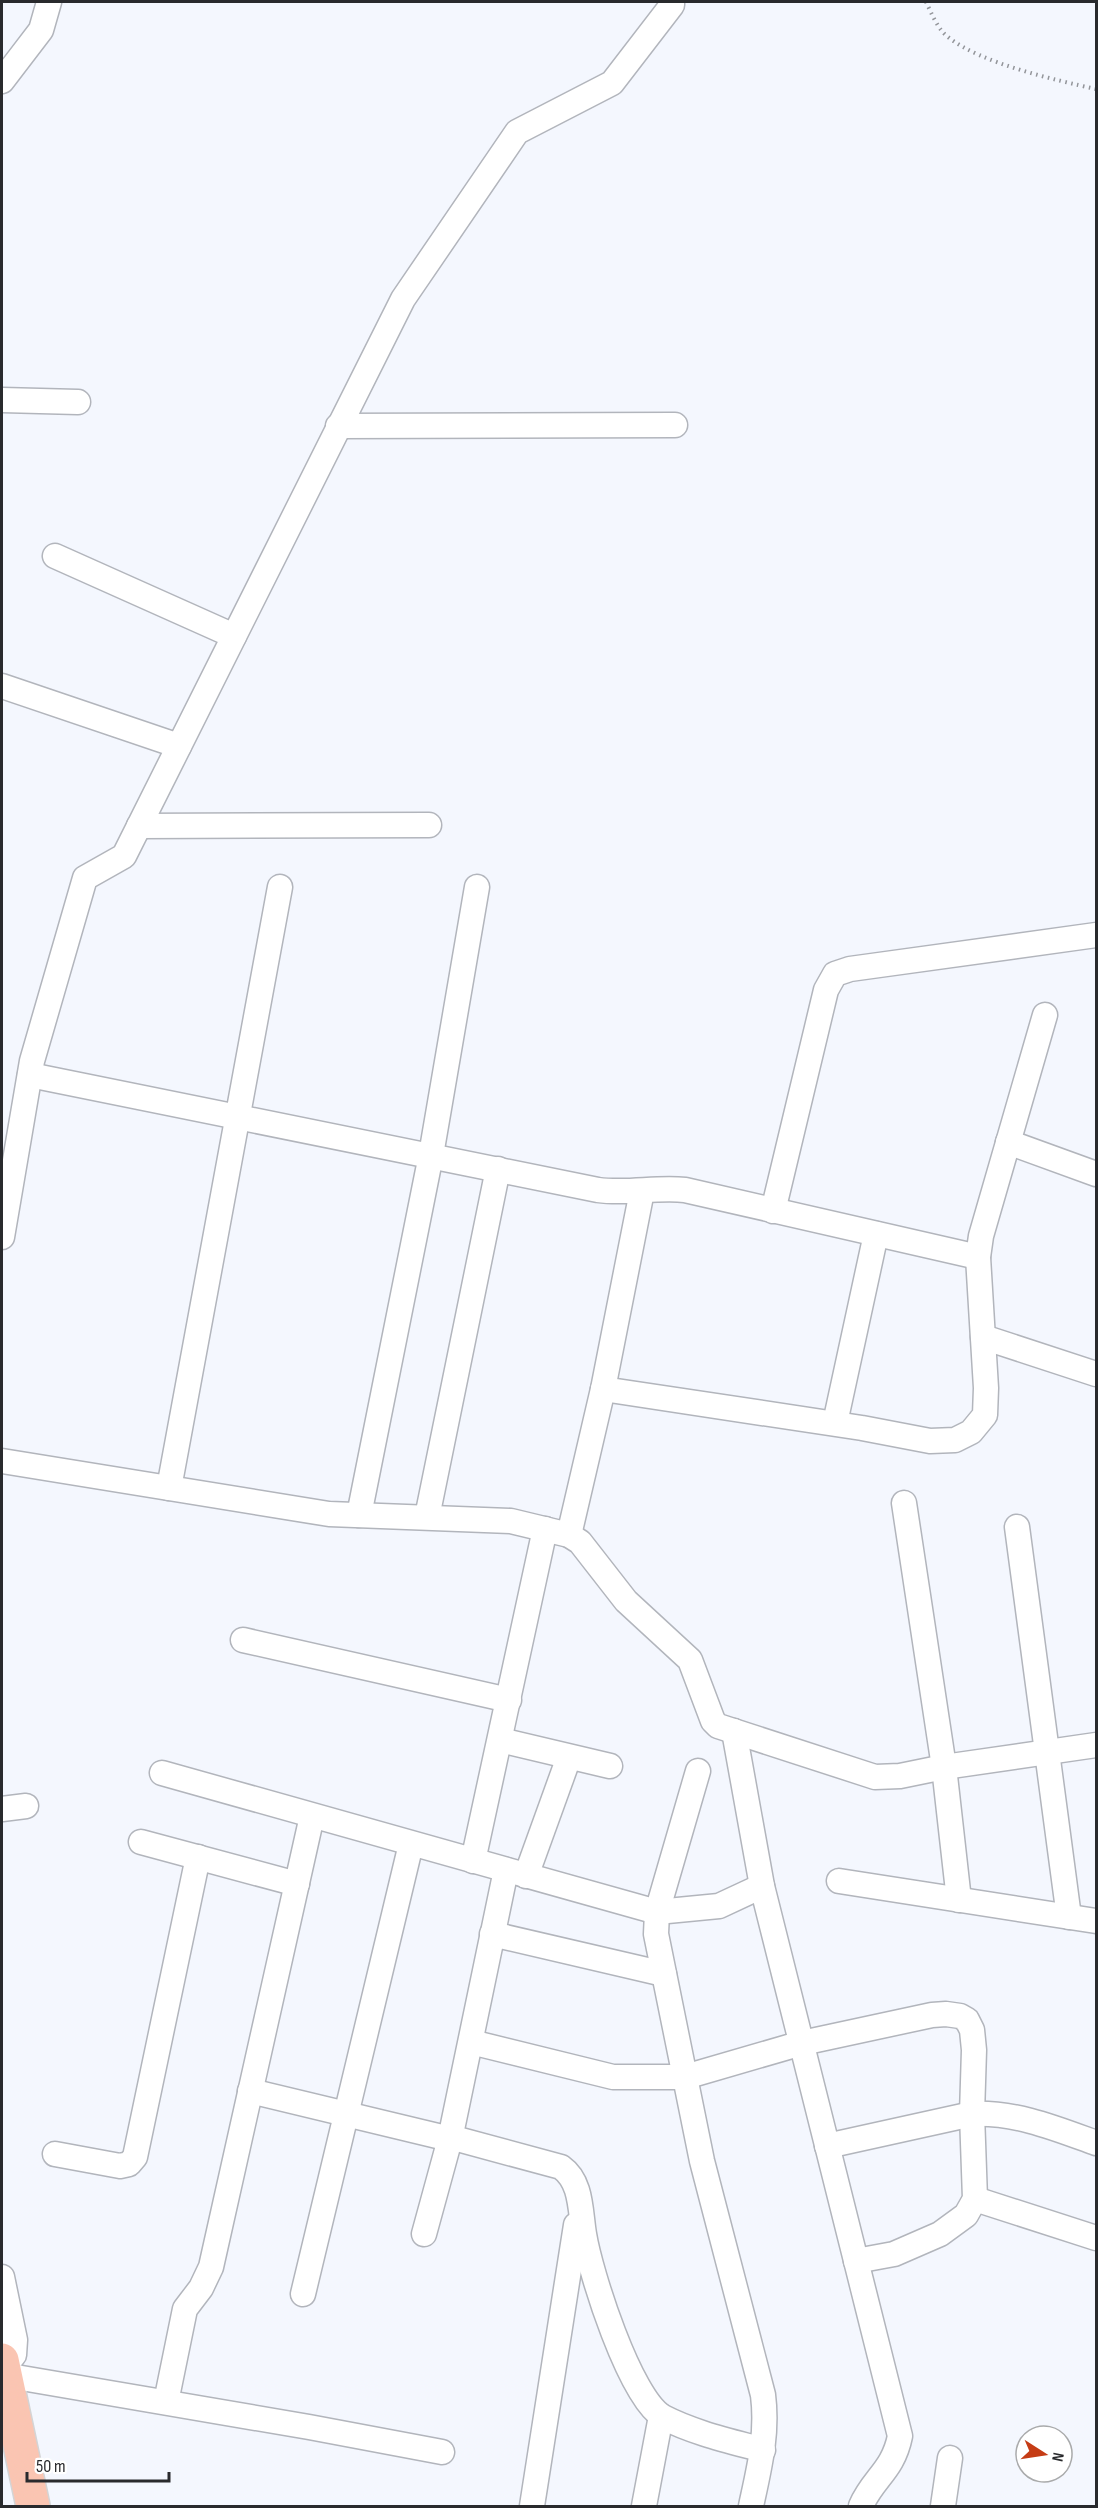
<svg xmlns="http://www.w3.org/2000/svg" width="1098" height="2508" font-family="'Sofia Sans Condensed',sans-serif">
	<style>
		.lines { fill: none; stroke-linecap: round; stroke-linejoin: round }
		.minor-casing { stroke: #b2b5bc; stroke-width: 27 }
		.highway-casing { stroke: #d4d4d5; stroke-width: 36 }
		.path { stroke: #93959a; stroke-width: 4; stroke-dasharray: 1.5 4.5; stroke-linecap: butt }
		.minor { stroke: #fff; stroke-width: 24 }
		.highway { stroke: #fac5b2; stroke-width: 33 }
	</style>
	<rect width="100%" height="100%" fill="#f4f7fe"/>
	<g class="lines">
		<!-- minor casing -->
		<g class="minor-casing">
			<g id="minor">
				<polyline points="2,81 41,30 49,2"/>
				<polyline points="2,400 78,402"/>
				<polyline points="338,426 675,425"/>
				<polyline points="55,556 234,636"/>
				<polyline points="2,686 179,746"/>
				<polyline points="139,826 429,825"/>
				<path d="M30 1075 598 1190C627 1194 656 1187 685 1190L978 1257"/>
				<polyline points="1008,1142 1096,1174"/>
				<polyline points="773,1211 826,990 835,974 850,969 1096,935"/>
				<polyline points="2,1237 32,1061 85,878 124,856 403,299 517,132 612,83 672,5 672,2"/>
				<polyline points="983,1337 1096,1374"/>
				<polyline points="603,1389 862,1428 930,1441 955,1440 971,1432 985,1415 986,1388 978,1257 981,1236 1045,1015"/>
				<polyline points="835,1423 876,1234"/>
				<polyline points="2,1461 329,1514 511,1521 569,1535 580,1542 626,1601 690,1660 713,1721 718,1726 875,1777 900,1776 944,1767 1096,1745"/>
				<polyline points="169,1488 280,887"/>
				<polyline points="904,1503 944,1767 959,1900"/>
				<polyline points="359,1515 431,1155 477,887"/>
				<polyline points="427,1517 498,1169"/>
				<polyline points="1017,1527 1069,1917"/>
				<polyline points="569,1535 603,1389 642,1191"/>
				<polyline points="243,1640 509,1700"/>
				<path d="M734 1731 762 1886 900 2436C893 2471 873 2478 861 2506"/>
				<polyline points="500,1740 610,1766"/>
				<path d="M698 1771 657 1912 656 1934 702 2161 763 2395C768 2434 759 2469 751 2506"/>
				<polyline points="162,1773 657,1912 719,1906 762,1886"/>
				<polyline points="2,1809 26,1806"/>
				<polyline points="141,1842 297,1884"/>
				<polyline points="473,1861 545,1529"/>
				<polyline points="526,1876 569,1757"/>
				<polyline points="839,1881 1096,1921"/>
				<polyline points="492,1934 664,1974"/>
				<polyline points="471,2042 613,2077 685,2077 802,2043 932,2015 946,2014 960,2016 967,2020 972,2030 974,2050 972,2114 975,2199 966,2215 940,2234 894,2254 856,2261"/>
				<polyline points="250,2091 450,2139"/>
				<path d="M450 2137 561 2167C582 2182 580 2210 584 2234 590 2272 630 2398 663 2417 694 2433 730 2441 763 2450"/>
				<path d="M827 2146 972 2114C1016 2112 1055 2128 1096 2143"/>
				<polyline points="55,2154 120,2166 129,2164 135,2157 198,1857"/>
				<polyline points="975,2199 1096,2238"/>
				<polyline points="424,2234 450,2139 506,1870"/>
				<polyline points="2,2277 15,2340 14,2355 3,2367"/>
				<polyline points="303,2294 411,1844"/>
				<polyline points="4,2375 309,2427 442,2452"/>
				<polyline points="166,2402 185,2309 201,2288 211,2267 312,1816"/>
				<polyline points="532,2506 576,2225"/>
				<polyline points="644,2506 661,2416"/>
				<polyline points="943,2506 950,2458"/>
			</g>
		</g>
		<!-- highway casing -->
		<g class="highway-casing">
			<polyline id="highway" points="2,2360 33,2506"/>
		</g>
		<!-- path -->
		<path class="path" d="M926 2C931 12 938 30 948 37 980 63 1055 80 1096 89"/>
		<!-- minor -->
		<use href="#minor" class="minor"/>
		<!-- highway -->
		<use href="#highway" class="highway"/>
	</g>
	<!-- border -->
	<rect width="1098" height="2508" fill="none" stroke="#292a2d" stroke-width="6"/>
	<!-- north arrow -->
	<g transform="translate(1044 2454) rotate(102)"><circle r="28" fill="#ffffff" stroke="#a9aaab" stroke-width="1.5"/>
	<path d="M0-4.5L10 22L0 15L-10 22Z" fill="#c53c15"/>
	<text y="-9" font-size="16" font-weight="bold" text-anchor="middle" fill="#292a2d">N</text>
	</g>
	<!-- scale -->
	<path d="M27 2472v9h142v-9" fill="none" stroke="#292a2d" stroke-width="3"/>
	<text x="36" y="2472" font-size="18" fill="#292a2d" stroke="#ffffff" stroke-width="4.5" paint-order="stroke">50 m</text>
</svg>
